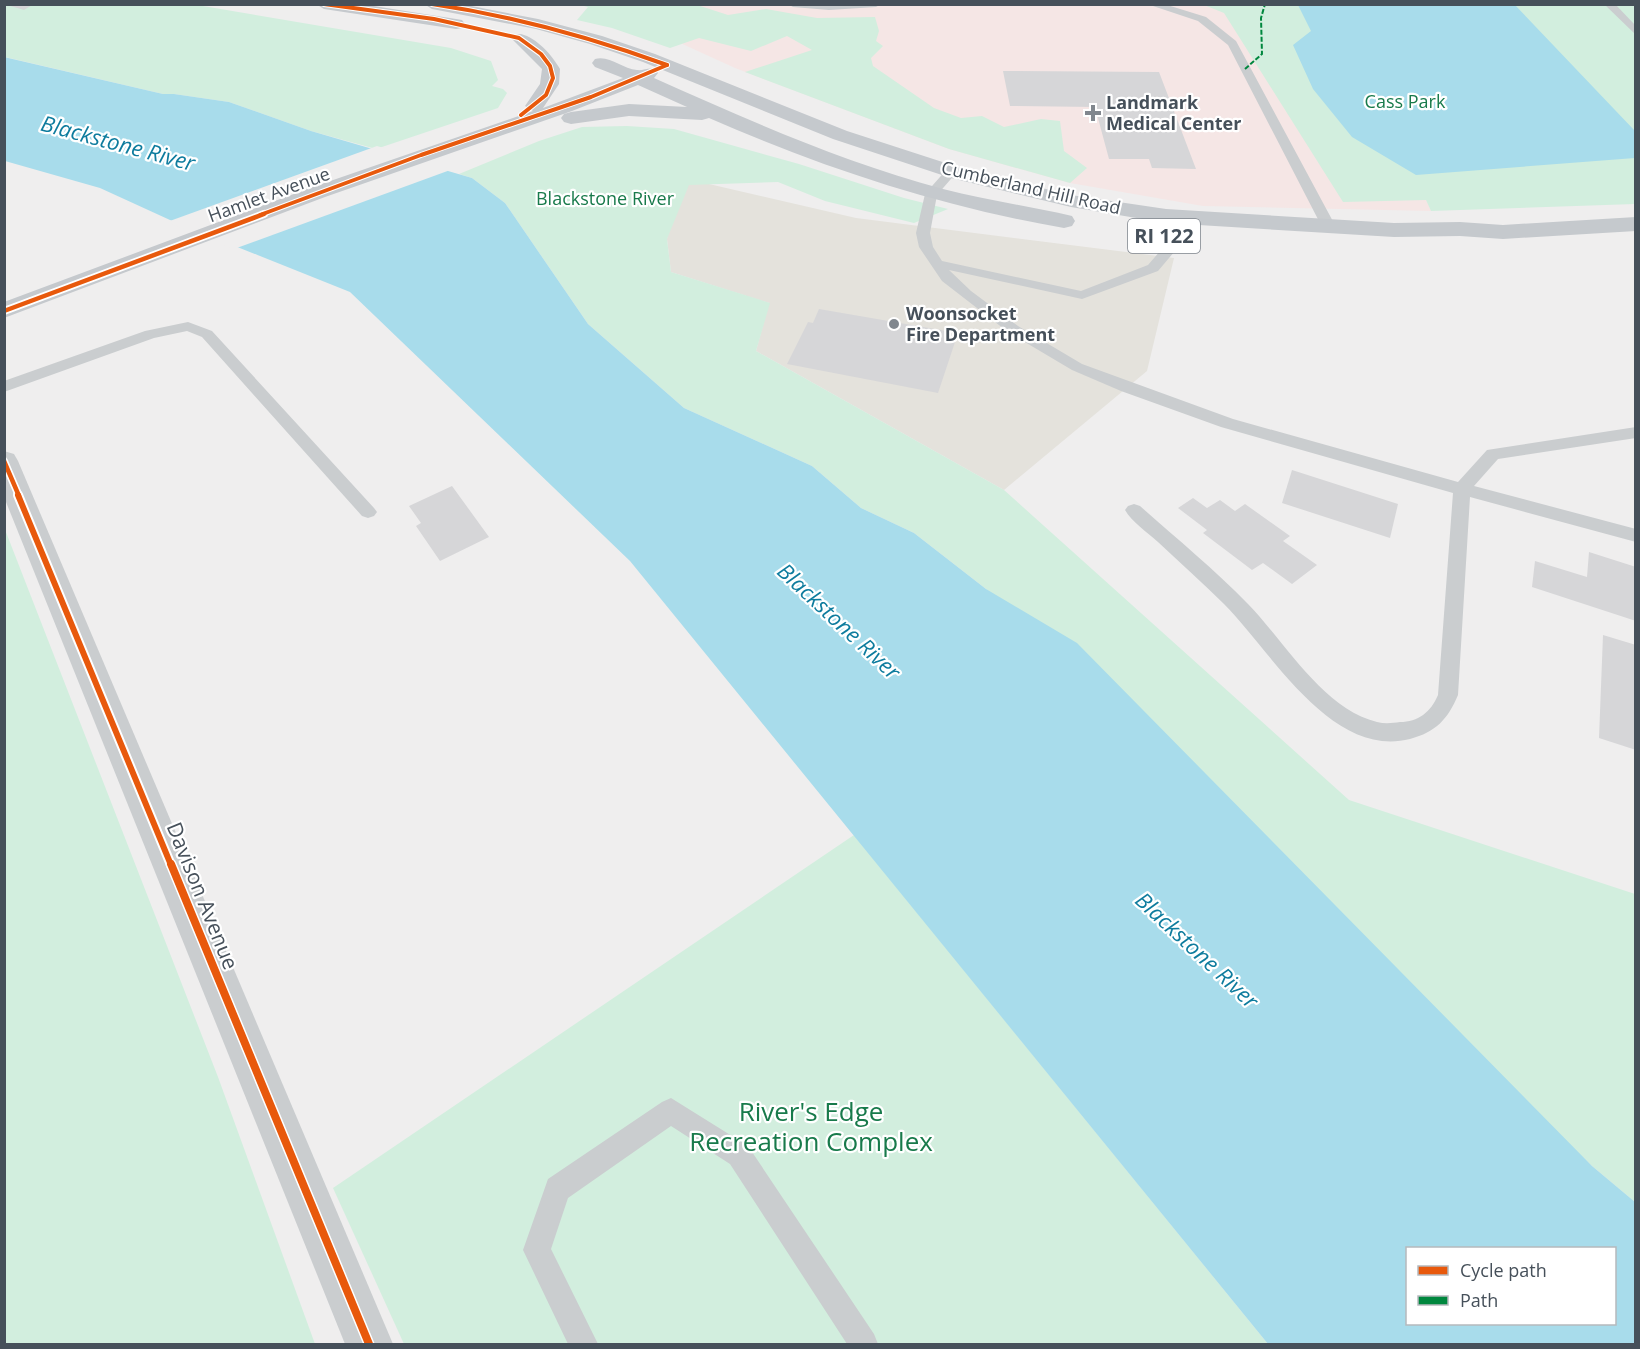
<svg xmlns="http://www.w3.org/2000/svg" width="1640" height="1349" font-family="'Open Sans',sans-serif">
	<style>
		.commercial { fill: #e4e2dc }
		.medical { fill: #f5e6e5 }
		.green { fill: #d2eede }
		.water { fill: #a8dceb; fill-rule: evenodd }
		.pier { fill: #efeeee }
		.building { fill: #d6d6d8 }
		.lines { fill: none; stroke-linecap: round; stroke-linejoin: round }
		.service { fill: #cacdcf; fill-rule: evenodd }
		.minor { fill: #cacdcf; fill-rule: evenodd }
		.primary { fill: #c5c9cd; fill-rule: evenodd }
		.quiet { stroke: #00873e; stroke-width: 2; stroke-dasharray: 5 2; stroke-linecap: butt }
		.cycleway-far3-casing { stroke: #fff; stroke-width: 6 }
		.cycleway-far2-casing { stroke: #fff; stroke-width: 8 }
		.cycleway-far1-casing { stroke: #fff; stroke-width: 10 }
		.cycleway-casing { stroke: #fff; stroke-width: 11 }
		.cycleway-far3 { stroke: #e8590c; stroke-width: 4 }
		.cycleway-far2 { stroke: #e8590c; stroke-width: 4.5 }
		.cycleway-far1 { stroke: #e8590c; stroke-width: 6 }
		.cycleway { stroke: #e8590c; stroke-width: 8 }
		.poi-dot { fill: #81878e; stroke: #fff; stroke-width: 2 }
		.labels { text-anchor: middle; stroke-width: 4.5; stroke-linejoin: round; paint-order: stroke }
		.far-park-label { font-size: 18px; fill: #187a4b; stroke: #fff }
		.far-poi-label { font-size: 18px; font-weight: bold; fill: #46505a; stroke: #fff; text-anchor: start }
		.far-street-label { font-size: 18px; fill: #46505a; stroke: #fff }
		.shield { fill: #fff; stroke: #7e848c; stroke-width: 1.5 }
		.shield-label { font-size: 20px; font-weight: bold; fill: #46505a }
		.street-label { font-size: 21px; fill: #46505a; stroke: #fff }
		.water-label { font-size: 22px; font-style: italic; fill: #0e7c9e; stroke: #fff }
		.near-park-label { font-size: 26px; fill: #187a4b; stroke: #fff }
	</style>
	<rect width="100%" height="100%" fill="#efeeee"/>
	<!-- commercial -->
	<polygon class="commercial" points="683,178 856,218 1174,258 1147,371 1004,490 756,351 769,303 671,272 667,239"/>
	<!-- medical -->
	<polygon class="medical" points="639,5 1298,5 1416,175 1431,211 1203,206 1070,183 949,149 735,68 643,26"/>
	<!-- green -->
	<g class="green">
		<polygon points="5,5 197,5 451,48 491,61 498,80 492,86 503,89 507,93 498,108 376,149 311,131 229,102 174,94 163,94 5,57"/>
		<polygon points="580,5 694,4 728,15 766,9 817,18 875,17 879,31 876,41 883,46 871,58 873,66 934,108 961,118 982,116 1004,127 1041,119 1060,121 1064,151 1087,168 1070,183 949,149 745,72 812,50 787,36 751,51 699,38 670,48 612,28 577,20 588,7"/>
		<polygon points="1204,5 1635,5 1635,204 1431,211 1426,200 1343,202 1224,13"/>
		<polygon points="627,126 674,129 799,164 904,198 948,209 914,223 825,201 778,182 689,185 667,239 671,272 770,303 756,351 1004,490 1349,800 1635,894 1635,1202 1592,1166 986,589 914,533 861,508 812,466 684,408 588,324 505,203 472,178 459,174 539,141 582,127"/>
		<polygon points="4,527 218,1077 315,1344 5,1344"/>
		<polygon points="854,835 1268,1344 404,1344 333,1188"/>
	</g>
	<!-- water -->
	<g class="water">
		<polygon points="1298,5 1515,5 1635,131 1635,158 1416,175 1352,137 1313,89 1293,45 1311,31"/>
		<path d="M4 57 163 94H174L229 102 311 131 472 178 505 203 588 324 684 408 812 466 861 508 914 533 986 589 1077 643 1592 1166 1635 1202V1344H1268L630 561 350 292 170 220 100 188 5 161ZM1408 1248H1614V1324H1408Z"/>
	</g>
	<!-- pier -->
	<polygon class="pier" points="377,146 453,169 234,249 167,222"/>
	<!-- building -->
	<g class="building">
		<polygon points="4,4 34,4 24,10"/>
		<polygon points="1003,71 1159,72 1196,169 1152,168 1149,159 1109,159 1095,107 1010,106"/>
		<polygon points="819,309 958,333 938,393 787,364 808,322 813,323"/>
		<polygon points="1292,470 1398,504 1390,538 1282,503"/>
		<polygon points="452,486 489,537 440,561 416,526 421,523 409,506"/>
		<polygon points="1193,498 1207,508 1220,500 1235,511 1245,504 1290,536 1283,541 1317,565 1292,584 1263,563 1252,570 1203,533 1207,530 1178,508"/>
		<polygon points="1589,552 1636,567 1636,621 1532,587 1535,561 1587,577"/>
		<polygon points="1603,635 1636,645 1636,750 1599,738"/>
	</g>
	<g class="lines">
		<!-- service -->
		<g class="service">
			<polygon points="788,4 881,4 876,7 829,10 793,7"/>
			<polygon points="1147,4 1164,4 1206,17 1236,41 1336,227 1334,230 1324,230 1322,227 1228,45 1198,21"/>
			<polygon points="1604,4 1615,4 1636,26 1636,35"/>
			<path d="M951 168 957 172 937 195 930 233 933 247 942 261 1081 291 1148 265 1174 235H1184L1186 238 1158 271 1082 299 949 270 971 291 1018 326 1082 364 1233 419 1458 482 1487 450 1636 427V438L1498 459 1474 486 1636 529V542L1470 497 1458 695C1448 719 1436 732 1410 739 1331 759 1271 651 1224 604 1203 583 1180 563 1158 542 1147 532 1132 522 1125 510L1128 506 1134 504 1140 506C1176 538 1214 569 1248 604 1285 642 1323 709 1377 722 1385 724 1393 723 1400 722 1418 722 1431 712 1438 695L1453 493 1221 427 1121 391 1072 370 1008 332 942 281 919 247 916 233 925 194 947 169Z"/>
			<polygon points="188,322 212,331 374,508 377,512 374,516 368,518 362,516 202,337 187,331 154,338 4,392 4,381 145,331"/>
			<polygon points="671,1098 748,1146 874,1334 878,1344 847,1344 730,1164 671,1126 568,1198 551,1249 598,1344 568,1344 523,1250 548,1179 662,1102"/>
		</g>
		<!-- minor -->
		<polygon class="minor" points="4,451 14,454 18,461 393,1344 345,1344 4,497"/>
		<!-- primary -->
		<g class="primary">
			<polygon points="316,4 361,4 456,19 462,20 465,24 462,28 456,29 324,9"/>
			<polygon points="424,4 461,4 538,19 602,36 655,54 847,131 964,169 1071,195 1166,209 1394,223 1460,222 1503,225 1636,217 1636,231 1503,239 1460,236 1394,237 1166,223 1071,207 951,178 833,139 643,62 590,44 536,29 432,9"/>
			<path d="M521 34C537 38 552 55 560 69L559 84 543 108 623 78 595 67 592 63 595 59C610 55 622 69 637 70 643 71 648 67 656 69L658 73 654 78C748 120 843 162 943 189 985 200 1029 206 1072 216L1075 221 1072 226 1064 228C941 207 823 168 709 118L702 120 629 116 571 124 564 122 561 118 564 114 571 112 629 104 687 107 638 85 572 111 325 197 4 318V302L310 188 533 111 525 106 540 84 542 69 512 39 515 35Z"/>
		</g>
		<!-- quiet -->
		<polyline class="quiet" points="1245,69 1262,54 1261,18 1265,4"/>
		<!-- cycleway-far3 casing -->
		<g class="cycleway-far3-casing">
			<g id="cycleway-far3">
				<polyline points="324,4 434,19 519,38 541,54 550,66 553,78 546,95 521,115"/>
				<path d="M432 4C513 16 590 37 667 65"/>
				<polyline points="260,215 421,155 591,97 667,65"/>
			</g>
		</g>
		<!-- cycleway-far2 casing -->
		<g class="cycleway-far2-casing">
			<g id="cycleway-far2">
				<polyline points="4,311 264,214"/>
				<polyline points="4,461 19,496"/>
			</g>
		</g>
		<!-- cycleway-far1 casing -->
		<g class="cycleway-far1-casing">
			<polyline id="cycleway-far1" points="18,495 171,865"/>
		</g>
		<!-- cycleway casing -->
		<g class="cycleway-casing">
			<polyline id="cycleway" points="171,864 369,1344"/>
		</g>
		<!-- cycleway-far3 -->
		<use href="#cycleway-far3" class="cycleway-far3"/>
		<!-- cycleway-far2 -->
		<use href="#cycleway-far2" class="cycleway-far2"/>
		<!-- cycleway-far1 -->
		<use href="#cycleway-far1" class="cycleway-far1"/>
		<!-- cycleway -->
		<use href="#cycleway" class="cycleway"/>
	</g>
	<!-- markers -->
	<g class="poi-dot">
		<path d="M1090 104h6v6h6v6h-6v6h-6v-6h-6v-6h6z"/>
		<circle cx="894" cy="324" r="6"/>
	</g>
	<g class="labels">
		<!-- far-park labels -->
		<g class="far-park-label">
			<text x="1405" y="108">Cass Park</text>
			<text x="605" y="205">Blackstone River</text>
		</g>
		<!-- far-poi labels -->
		<g class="far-poi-label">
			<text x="1106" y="109">Landmark<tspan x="1106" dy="21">Medical Center</tspan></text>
			<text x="906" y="320">Woonsocket<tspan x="906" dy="21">Fire Department</tspan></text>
		</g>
		<!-- far-street labels -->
		<g class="far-street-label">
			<text transform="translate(1031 188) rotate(13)" y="6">Cumberland Hill Road</text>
			<text transform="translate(269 195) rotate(-20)" y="6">Hamlet Avenue</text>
		</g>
		<!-- shield labels -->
		<rect class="shield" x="1128" y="219" width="72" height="34" rx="4.5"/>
		<g class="shield-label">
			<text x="1164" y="243">RI 122</text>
		</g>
		<!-- street labels -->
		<g class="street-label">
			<text transform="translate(202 896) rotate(68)" y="7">Davison Avenue</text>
		</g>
		<!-- water labels -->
		<g class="water-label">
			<text transform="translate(118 143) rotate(15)" y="8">Blackstone River</text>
			<text transform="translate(839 621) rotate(43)" y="8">Blackstone River</text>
			<text transform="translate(1197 950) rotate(43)" y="8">Blackstone River</text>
		</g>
		<!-- near-park labels -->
		<g class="near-park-label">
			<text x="811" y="1121">River's Edge<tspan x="811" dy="30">Recreation Complex</tspan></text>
		</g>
	</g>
	<!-- border -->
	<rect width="1640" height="1349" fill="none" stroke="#46505a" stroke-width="12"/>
	<!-- legend -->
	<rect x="1406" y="1247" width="210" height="78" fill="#ffffff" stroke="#b5b9bd" stroke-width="1.5"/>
	<rect x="1418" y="1266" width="30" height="9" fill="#e8590c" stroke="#b5b9bd" stroke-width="1.5"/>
	<text x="1460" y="1277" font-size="18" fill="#46505a">Cycle path</text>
	<rect x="1418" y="1296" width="30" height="9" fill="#00873e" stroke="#b5b9bd" stroke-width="1.5"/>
	<text x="1460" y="1307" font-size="18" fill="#46505a">Path</text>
</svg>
